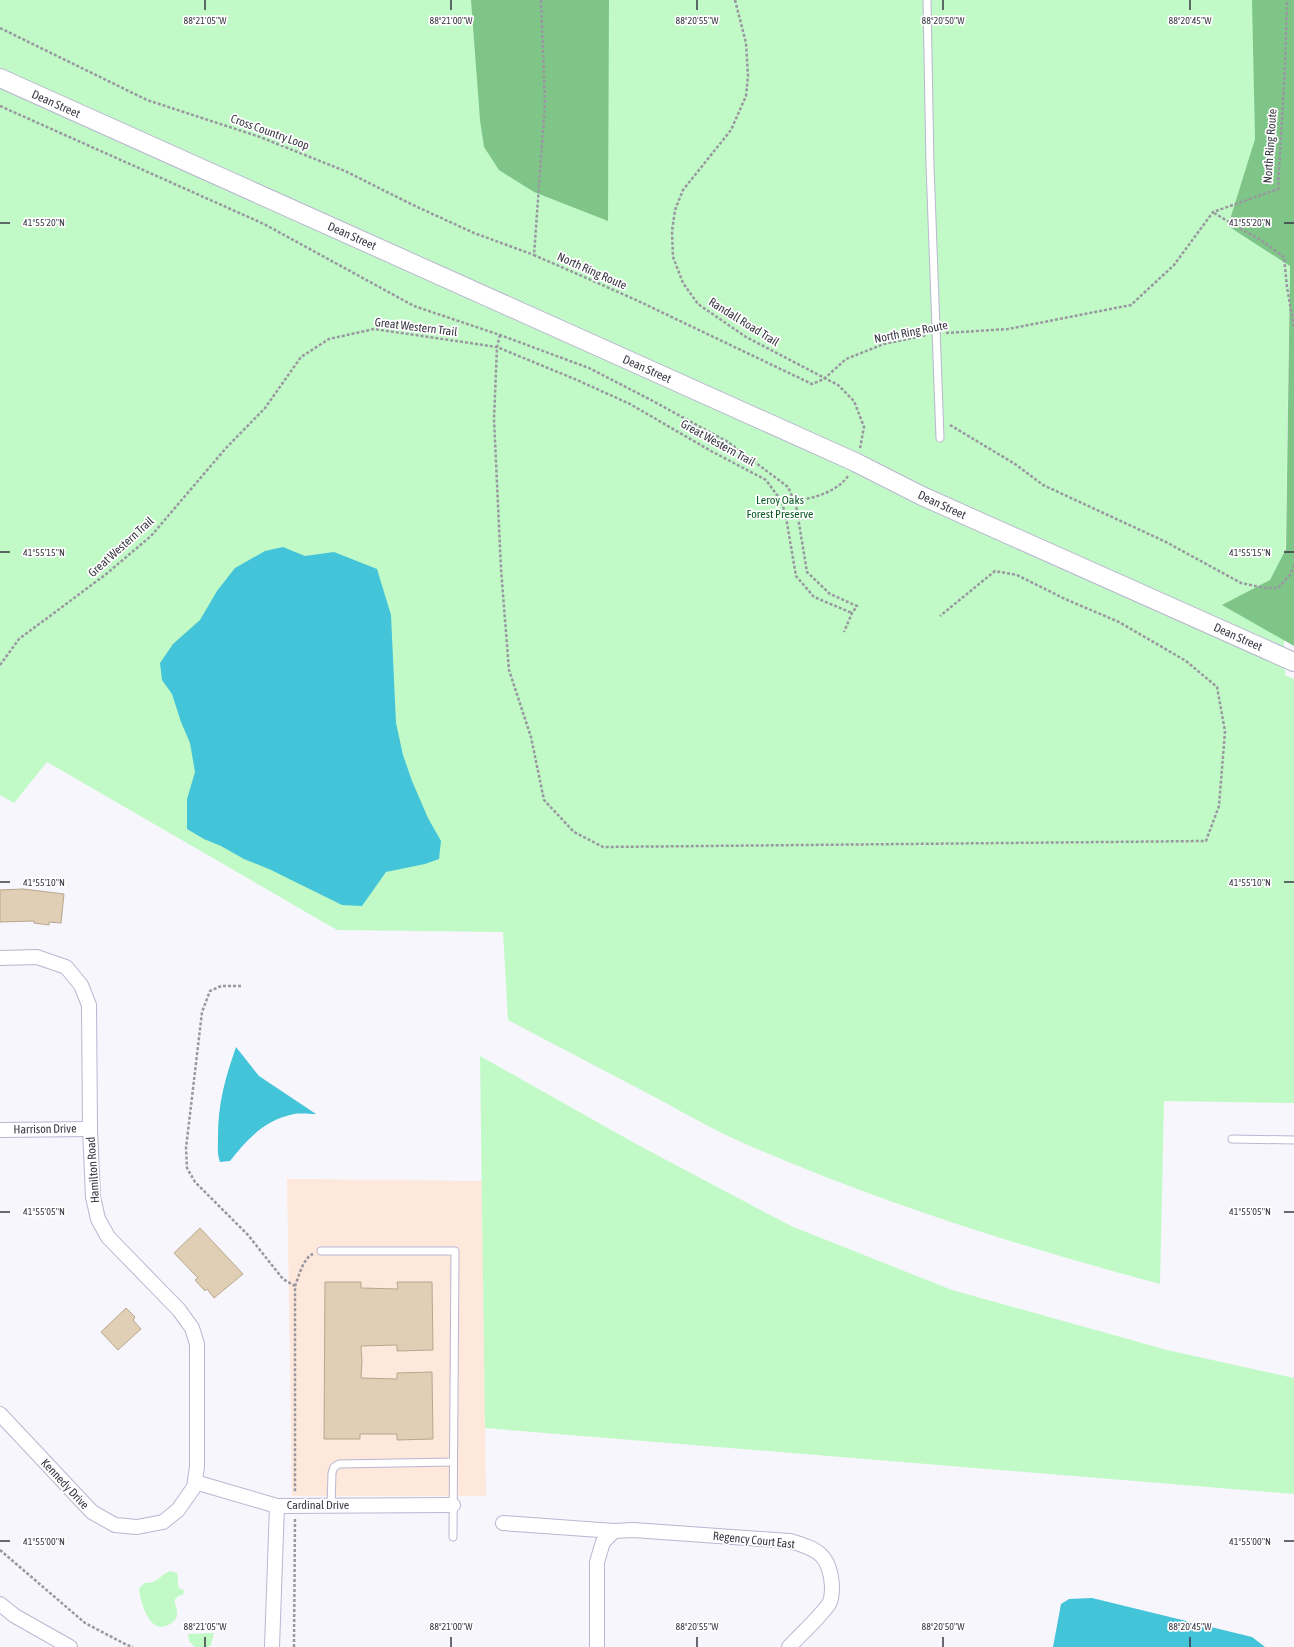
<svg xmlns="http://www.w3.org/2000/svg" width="1294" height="1647" font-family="'Asap Condensed',sans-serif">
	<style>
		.commercial { fill: #fee8db }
		.green { fill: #c1fac7 }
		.forest { fill: #7fc588 }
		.water { fill: #44c4d8 }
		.building { fill: #e0cfb5; stroke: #b7a78e }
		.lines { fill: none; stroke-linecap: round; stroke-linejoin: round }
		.service-casing { stroke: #bab6d2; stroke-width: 9 }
		.minor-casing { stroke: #bab6d2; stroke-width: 16 }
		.tertiary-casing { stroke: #bab6d2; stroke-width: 20 }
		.path { stroke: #9998a0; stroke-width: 2.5; stroke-dasharray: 3 2; stroke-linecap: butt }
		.service { stroke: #fff; stroke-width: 7 }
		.minor { stroke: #fff; stroke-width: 14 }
		.tertiary { stroke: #fff; stroke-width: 18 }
		.ticks { fill: none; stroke: #3a3944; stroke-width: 1.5 }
		.labels { text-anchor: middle; stroke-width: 3.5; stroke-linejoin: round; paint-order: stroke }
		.street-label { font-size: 12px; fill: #3a3944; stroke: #fff }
		.park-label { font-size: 12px; fill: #095921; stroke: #fff }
		.ticks-label { font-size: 10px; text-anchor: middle; fill: #3a3944; stroke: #fff; stroke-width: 3.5; stroke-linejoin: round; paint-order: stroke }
	</style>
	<rect width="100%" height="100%" fill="#f7f6fc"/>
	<!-- commercial -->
	<polygon class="commercial" points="287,1179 482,1181 486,1496 292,1496"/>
	<!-- green -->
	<g class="green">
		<path d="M0 0H1290V266L1284 641 1285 675 1294 679V1103L1164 1101 1160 1284C1017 1246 876 1201 741 1142 714 1130 688 1115 662 1101 611 1074 559 1047 508 1020L503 932 337 930 47 762 14 803 0 795Z"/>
		<polygon points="480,1056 638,1145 791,1226 952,1290 1167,1350 1294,1378 1294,1494 485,1428"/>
		<path d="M170 1571 177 1573C179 1579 177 1584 179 1588L184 1590 183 1595H180L175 1599C174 1605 178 1610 177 1615 176 1620 171 1624 166 1626 148 1632 141 1602 139 1589L144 1583C160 1583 158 1576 170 1571Z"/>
		<polygon points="214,1633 211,1645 208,1647 195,1647 189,1641 188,1634"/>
	</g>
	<!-- forest -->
	<g class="forest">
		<polygon points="471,0 609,0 608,221 534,192 499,170 484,147 480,120"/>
		<polygon points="1252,0 1294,0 1294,646 1222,605 1270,580 1286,549 1290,266 1228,226 1255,139"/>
	</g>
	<!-- water -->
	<g class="water">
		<polygon points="283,547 305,556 334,552 377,569 391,615 396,723 403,755 412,781 428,818 441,841 439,859 425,864 386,872 362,906 342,905 269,869 244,859 221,846 204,839 187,829 187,799 195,772 190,743 181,722 172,694 162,680 160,663 173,644 200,620 217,591 235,568 265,551"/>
		<path d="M236 1047 259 1076 316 1114C309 1114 301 1113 294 1114 265 1120 248 1138 230 1161L220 1162C217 1154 218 1146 218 1137 218 1103 225 1079 236 1047Z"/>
		<polygon points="1092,1598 1252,1637 1265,1647 1053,1647 1061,1604 1069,1599"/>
	</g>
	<!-- building -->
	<g class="building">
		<polygon points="23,889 64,894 61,923 49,922 49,925 34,923 34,921 0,922 0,890"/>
		<polygon points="200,1228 243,1274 214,1298 207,1289 205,1291 195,1280 198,1278 174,1253"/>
		<polygon points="325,1282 361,1282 361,1288 398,1289 397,1282 432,1282 433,1350 397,1351 397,1345 361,1346 362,1362 361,1378 397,1379 397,1373 432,1372 433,1439 397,1440 397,1434 360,1434 360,1439 324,1439"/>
		<polygon points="126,1308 135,1317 133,1320 141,1329 118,1350 101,1332"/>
	</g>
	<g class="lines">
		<!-- service casing -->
		<g class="service-casing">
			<g id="service">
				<polyline points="927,0 930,165 940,438"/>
				<polyline points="1232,1139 1294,1140"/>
				<polyline points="321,1251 455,1251 453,1537"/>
				<polyline points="331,1506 332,1473 334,1467 339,1464 453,1462"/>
			</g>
		</g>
		<!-- minor casing -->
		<g class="minor-casing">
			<g id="minor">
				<polyline points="0,958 37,957 66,967 81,985 89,1005 90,1129 93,1197 98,1219 108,1237 179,1310 192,1328 197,1344 197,1467 194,1487 178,1510 163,1522 137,1527 115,1525 92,1512 0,1414"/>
				<polyline points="0,1130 90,1129"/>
				<polyline points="195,1482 277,1506 453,1505"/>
				<polyline points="503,1523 614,1531"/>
				<polyline points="0,1604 15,1616 70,1647"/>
				<polyline points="272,1647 277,1506"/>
				<path d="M597 1647V1562L603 1542 614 1531 633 1530 790 1541C818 1549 830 1555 832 1586 832 1591 832 1599 829 1604 818 1619 802 1633 789 1647"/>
			</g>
		</g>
		<!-- tertiary casing -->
		<g class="tertiary-casing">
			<polyline id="tertiary" points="0,78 855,462 922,496 1294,662"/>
		</g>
		<!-- path -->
		<g class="path">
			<polyline points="541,0 545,103 534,255 634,299 812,384 824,379 846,359 884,344 927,335"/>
			<polyline points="735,0 746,43 748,76 746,96 731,130 683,190 675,210 672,231 673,257 683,283 698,304 746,337 838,385 854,401 864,427 860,448"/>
			<polyline points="0,28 147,100 260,137 345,171 413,205 474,233 534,255"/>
			<polyline points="0,106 264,224 414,306 500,335 589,368 651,400 728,442 788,487 796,505 807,572 830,594 857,606 852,613 844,632"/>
			<polyline points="1214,213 1262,241 1284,257 1287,287 1294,328"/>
			<polyline points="946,333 1008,329 1131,305 1174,265 1213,212 1278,189 1285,66 1287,0"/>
			<polyline points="500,335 497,347 494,419 501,569 509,670 531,737 544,800 574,832 603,847 1206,841 1219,806 1225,731 1217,687 1186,661 1119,622 1065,599 1017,575 995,571 940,616"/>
			<polyline points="950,425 1015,464 1043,485 1166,542 1241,583 1265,588 1278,588 1290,575 1294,566"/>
			<path d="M782 502C803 501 835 495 848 476"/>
			<polyline points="0,665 19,639 105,575 151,536 226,448 265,408 301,357 329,339 374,329 497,347 577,380 630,404 711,451 766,480 782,502 787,523 796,576 814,597 852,613"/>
			<polyline points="241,986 221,986 210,991 202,1012 186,1148 187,1168 195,1182 248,1235 283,1279 295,1286 295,1492"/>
			<path d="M295 1286C299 1276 303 1258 313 1254"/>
			<polyline points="0,1550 85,1623 127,1645 133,1647"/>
			<polyline points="294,1647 295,1519"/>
		</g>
		<!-- service -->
		<use href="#service" class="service"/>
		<!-- minor -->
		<use href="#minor" class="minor"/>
		<!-- tertiary -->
		<use href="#tertiary" class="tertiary"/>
	</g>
	<!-- ticks -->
	<path class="ticks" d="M205 0V10M451 0V10M697 0V10M943 0V10M1190 0V10M0 223H10M1284 223H1294M0 552H10M1284 552H1294M0 882H10M1284 882H1294M0 1212H10M1284 1212H1294M0 1541H10M1284 1541H1294M205 1637V1647M451 1637V1647M697 1637V1647M943 1637V1647M1190 1637V1647"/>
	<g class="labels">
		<!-- street labels -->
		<g class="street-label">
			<text transform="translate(56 104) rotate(24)" y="4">Dean Street</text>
			<text transform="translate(270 132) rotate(20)" y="4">Cross Country Loop</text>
			<text transform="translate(1270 146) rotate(-86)" y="4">North Ring Route</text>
			<text transform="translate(352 236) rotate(24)" y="4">Dean Street</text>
			<text transform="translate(592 271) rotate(24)" y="4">North Ring Route</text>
			<text transform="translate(744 322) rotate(32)" y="4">Randall Road Trail</text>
			<text transform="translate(416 327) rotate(7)" y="4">Great Western Trail</text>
			<text transform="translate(911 332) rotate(-11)" y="4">North Ring Route</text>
			<text transform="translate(647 369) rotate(24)" y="4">Dean Street</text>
			<text transform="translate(718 443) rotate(29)" y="4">Great Western Trail</text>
			<text transform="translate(942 505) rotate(25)" y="4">Dean Street</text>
			<text transform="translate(121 547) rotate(-42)" y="4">Great Western Trail</text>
			<text transform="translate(1238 637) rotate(24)" y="4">Dean Street</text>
			<text transform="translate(45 1129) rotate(-1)" y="4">Harrison Drive</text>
			<text transform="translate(93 1170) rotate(-94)" y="4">Hamilton Road</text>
			<text transform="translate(65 1484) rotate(47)" y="4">Kennedy Drive</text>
			<text x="318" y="1509">Cardinal Drive</text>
			<text transform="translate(754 1540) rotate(6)" y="4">Regency Court East</text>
		</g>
		<!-- park labels -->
		<g class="park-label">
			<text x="780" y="504">Leroy Oaks<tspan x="780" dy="14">Forest Preserve</tspan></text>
		</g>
	</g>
	<g class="ticks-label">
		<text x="205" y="24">88°21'05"W</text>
		<text x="451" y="24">88°21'00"W</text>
		<text x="697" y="24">88°20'55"W</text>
		<text x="943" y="24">88°20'50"W</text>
		<text x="1190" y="24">88°20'45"W</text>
		<text x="44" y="226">41°55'20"N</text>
		<text x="1250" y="226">41°55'20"N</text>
		<text x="44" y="556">41°55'15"N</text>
		<text x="1250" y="556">41°55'15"N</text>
		<text x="44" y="886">41°55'10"N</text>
		<text x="1250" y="886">41°55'10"N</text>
		<text x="44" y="1215">41°55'05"N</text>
		<text x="1250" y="1215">41°55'05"N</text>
		<text x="44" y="1545">41°55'00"N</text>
		<text x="1250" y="1545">41°55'00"N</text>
		<text x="205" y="1630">88°21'05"W</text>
		<text x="451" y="1630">88°21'00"W</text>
		<text x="697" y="1630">88°20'55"W</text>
		<text x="943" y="1630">88°20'50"W</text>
		<text x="1190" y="1630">88°20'45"W</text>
	</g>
</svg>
